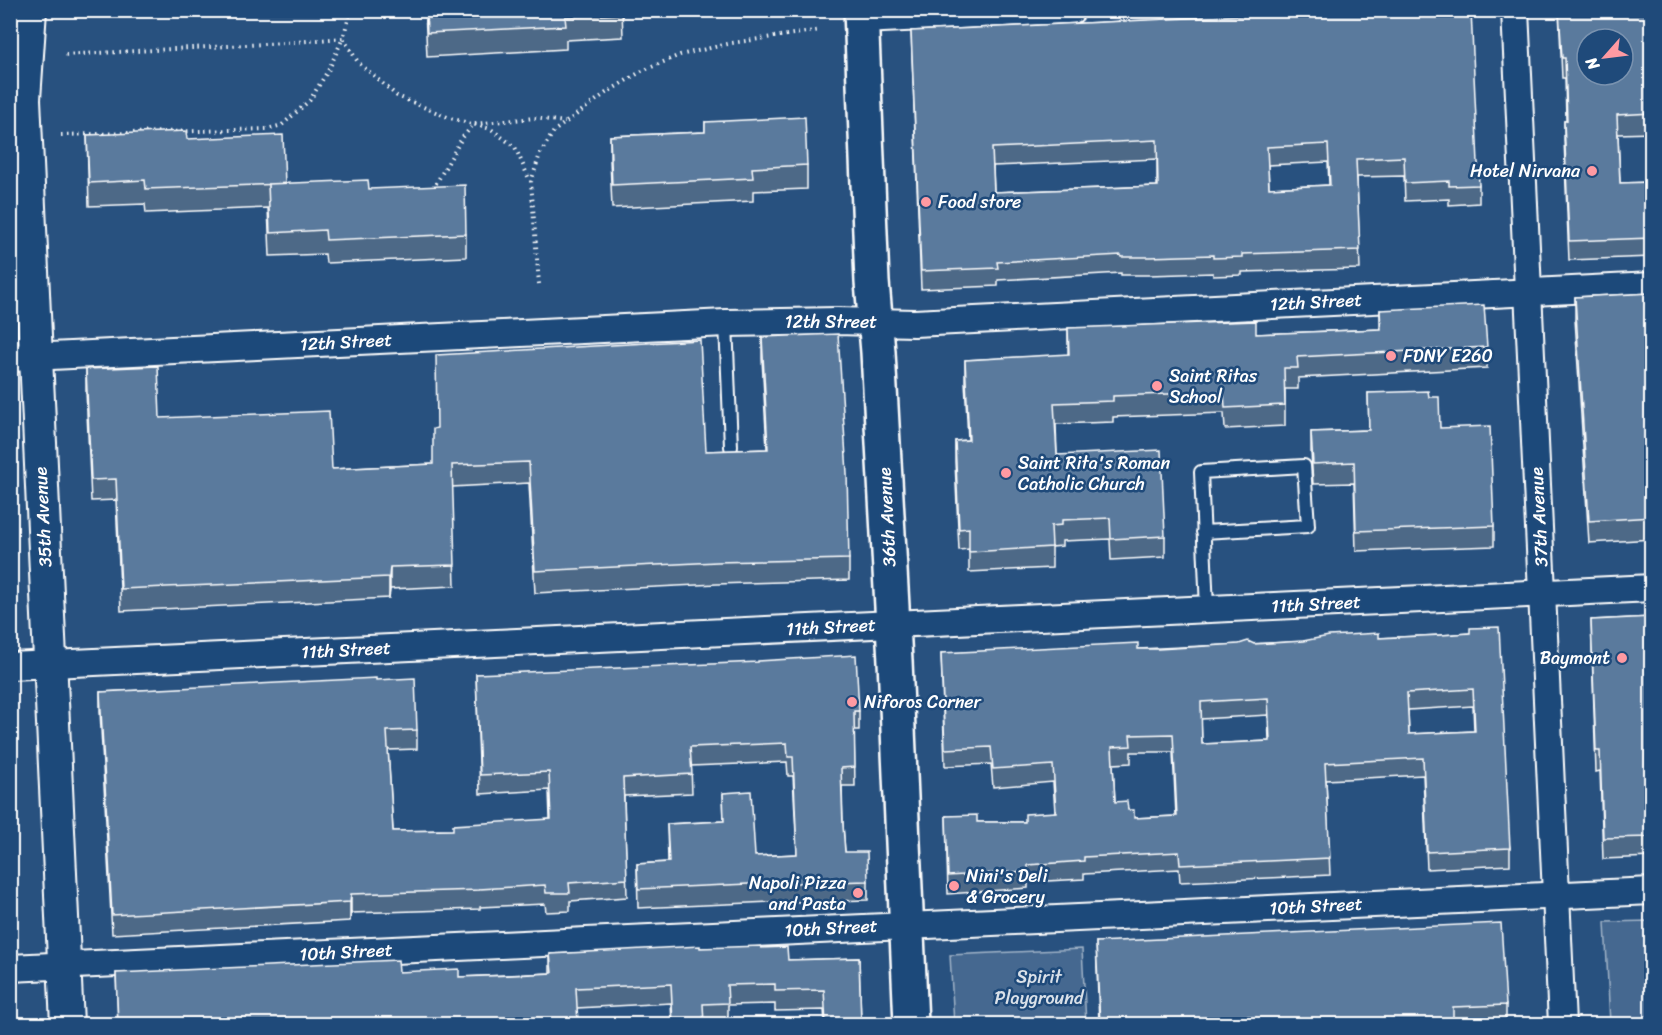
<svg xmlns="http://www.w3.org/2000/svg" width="1662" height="1035" font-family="Sriracha,sans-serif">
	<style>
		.green { fill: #446890; stroke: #a2b4c8; stroke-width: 1.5 }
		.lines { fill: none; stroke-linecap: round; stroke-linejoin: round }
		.service-casing { stroke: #fff; stroke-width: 16 }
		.minor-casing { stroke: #fff; stroke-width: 30 }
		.tertiary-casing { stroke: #fff; stroke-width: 36 }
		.secondary-casing { stroke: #fff; stroke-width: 38 }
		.path { stroke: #fff; stroke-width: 4; stroke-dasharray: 1.5 4.5; stroke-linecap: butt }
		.service { stroke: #1f4a7a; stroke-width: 12 }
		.minor { stroke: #1f4a7a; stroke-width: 26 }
		.tertiary { stroke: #1f4a7a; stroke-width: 32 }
		.secondary { stroke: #1f4a7a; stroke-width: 33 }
		.wall { fill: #4d6987; stroke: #fff; stroke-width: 1.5; fill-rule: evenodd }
		.shaded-wall { fill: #3f556e; stroke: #fff; stroke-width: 1.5 }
		.building { fill: #5a7a9d; stroke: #fff; stroke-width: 1.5; fill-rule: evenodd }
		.poi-dot { fill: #ff9aa2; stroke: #1f4a7a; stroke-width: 2 }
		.labels { text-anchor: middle; stroke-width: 5; stroke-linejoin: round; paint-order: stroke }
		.poi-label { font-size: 18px; fill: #fff; stroke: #1f4a7a; text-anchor: start }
		.street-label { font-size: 18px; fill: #fff; stroke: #1f4a7a }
		.park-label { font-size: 18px; fill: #dae1e9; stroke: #1f4a7a }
	</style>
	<rect width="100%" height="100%" fill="#28517f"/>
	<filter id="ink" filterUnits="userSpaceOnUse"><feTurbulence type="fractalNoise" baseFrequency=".0167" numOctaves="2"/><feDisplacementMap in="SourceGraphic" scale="12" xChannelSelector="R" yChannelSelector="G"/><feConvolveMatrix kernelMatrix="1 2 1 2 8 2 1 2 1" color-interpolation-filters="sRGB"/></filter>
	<g filter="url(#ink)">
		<!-- green -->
		<g class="green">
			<polygon points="1651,921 1651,1024 1610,1024 1605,922"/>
			<polygon points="1082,949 1086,1024 954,1024 950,955"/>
		</g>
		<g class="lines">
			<!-- service casing -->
			<g class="service-casing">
				<g id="service">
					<polyline points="726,323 731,447"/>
					<polyline points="1203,532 1308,526 1304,466 1201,472 1207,609"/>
				</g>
			</g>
			<!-- minor casing -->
			<g class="minor-casing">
				<g id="minor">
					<polyline points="1515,10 1562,1024"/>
					<polyline points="862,20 1072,10"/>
					<polyline points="10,358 726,323 837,321 914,323 1652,286"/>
					<polyline points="10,666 1652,588"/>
					<polyline points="10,968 1652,891"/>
				</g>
			</g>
			<!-- tertiary casing -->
			<g class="tertiary-casing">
				<polyline id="tertiary" points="30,10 24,99 67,1024"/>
			</g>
			<!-- secondary casing -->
			<g class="secondary-casing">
				<polyline id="secondary" points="861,10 872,282 878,352 895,661 911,1024"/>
			</g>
			<!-- path -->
			<g class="path">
				<polyline points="351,10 343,38 358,62 397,96 450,118 491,129 515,147 530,181"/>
				<polyline points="61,135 267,129 282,125 310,100 329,69 343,38 284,43 62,55"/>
				<polyline points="433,189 462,138 474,124 534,118 565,122"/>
				<polyline points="539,284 531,182 540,154 554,131 606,93 642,71 680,55 732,43 821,30"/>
			</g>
			<!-- service -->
			<use href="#service" class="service"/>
			<!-- minor -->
			<use href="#minor" class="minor"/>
			<!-- tertiary -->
			<use href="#tertiary" class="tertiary"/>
			<!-- secondary -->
			<use href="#secondary" class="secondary"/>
		</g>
		<!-- wall -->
		<g class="wall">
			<polygon points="425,10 622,10 623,37 566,40 566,49 427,57"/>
			<path d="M1357 10 1479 185V203L1449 205V199L1405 201 1404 176 1357 177 1360 269 1242 272V275L1213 276V273L1149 275H1121V273L998 280V286L921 289 911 31ZM1157 159V186L994 192 993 166ZM1328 162 1329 185 1269 188 1268 165Z"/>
			<polygon points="1559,10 1652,10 1652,133 1618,134 1620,183 1652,182 1652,257 1569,260 1564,140 1564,121 1566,121 1565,78 1562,78"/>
			<polygon points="705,122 807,165 807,189 753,191 753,201 612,208 610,160 610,136 705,132"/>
			<polygon points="87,135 187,139 285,184 369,189 466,234 466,257 326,263 325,254 270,256 268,208 146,213 145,204 89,206"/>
			<polygon points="1652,293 1652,539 1589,543 1575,319 1575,297"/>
			<polygon points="1380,310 1487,347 1487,368 1298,378 1298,389 1285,389 1285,426 1225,429 1224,413 1113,417 1113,422 1056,424 1057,455 1165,536 1165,557 1111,560 1110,539 1062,541 1062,546 1052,547 1052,568 969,572 969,549 959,550 955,462 955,441 968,440 965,381 965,360 1068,355 1068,328 1256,334 1380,329"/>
			<polygon points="762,337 849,559 849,580 717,584 535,593 529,483 452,487 455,586 390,589 389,598 121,611 116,500 91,501 86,391 86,369 160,418 332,469 706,451 767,449 762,359"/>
			<polygon points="1368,393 1429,397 1440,428 1494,526 1494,546 1356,551 1354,483 1313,484 1311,452 1311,432 1369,430"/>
			<polygon points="1652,617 1652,857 1603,859 1600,771 1596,772 1591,620"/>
			<path d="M1470 633 1510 848V865L1427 869 1423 775 1326 780 1330 875 1180 882 1179 869 1084 874V879L1028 882V888L948 894 946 816 977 822H1025L1055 812 1053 782 993 787 991 764 945 766 941 653 1138 649 1441 635ZM1473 706 1474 731 1409 734 1408 710ZM1268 715 1269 741 1202 744 1201 719ZM1131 752H1173L1176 816 1134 818 1128 810 1115 802 1113 764 1131 763Z"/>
			<polygon points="476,674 859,711 859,730 854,730 855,786 842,786 843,825 845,852 868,881 868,900 794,902 794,901 638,908 637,864 668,862 667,824 724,821 723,793 755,856 797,854 793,776 788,776 787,762 691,766 692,793 624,796 627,897 570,901 570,911 546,912 545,904 480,907 480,909 351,913 350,921 112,934 100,711 100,692 376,680 417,730 417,749 388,750 393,831 453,830 550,819 549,790 480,794"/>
			<polygon points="10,832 13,917 13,938 10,938"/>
			<polygon points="1096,942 1506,1005 1506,1023 1470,1024 1099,1024"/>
			<polygon points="700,948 761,948 788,960 859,958 861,1024 825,1024 824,1010 775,1011 775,1004 728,1005 728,1022 704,1024 672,1024 671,1003 577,1008 578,1024 118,1024 116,973 399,972 459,977 550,973 550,954"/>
		</g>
		<!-- shaded-wall -->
		<g class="shaded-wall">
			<polygon points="390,567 390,589 389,598 389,577"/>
			<polygon points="351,894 351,913 350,921 350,902"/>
		</g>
		<!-- building -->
		<g class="building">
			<polygon points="426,10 622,10 623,14 565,17 566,26 427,33"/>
			<path d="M1357 10H1471L1479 185 1449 186V181L1405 183 1404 157 1356 159 1360 250 1242 254V257L1213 258V255L1149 257H1121V255L997 262 998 268 921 271 911 31ZM1157 140 1158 186 994 192 992 148ZM1328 144 1330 185 1269 188 1267 147Z"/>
			<path d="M1559 10H1652V113L1617 115 1620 183 1652 182V238L1569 241 1564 121H1567L1565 58H1562ZM1587 39H1623V75H1587Z"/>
			<polygon points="805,117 807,165 752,168 753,178 612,185 610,136 705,132 705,122"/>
			<polygon points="186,131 187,139 283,135 285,184 146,189 145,180 89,183 87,135"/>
			<polygon points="368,180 369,189 465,185 466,234 326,240 325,230 270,233 268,184"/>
			<polygon points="1652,293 1652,517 1589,521 1575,297"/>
			<polygon points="1484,305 1487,347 1297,357 1298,368 1284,368 1285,405 1225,408 1224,392 1113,396 1113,401 1054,403 1057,455 1161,450 1165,536 1111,539 1110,518 1062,520 1062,525 1051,526 1052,547 969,552 969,528 959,529 955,441 969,440 965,360 1069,354 1068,328 1256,321 1256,334 1381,329 1380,310"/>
			<polygon points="838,334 847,473 849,559 717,562 535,571 529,462 452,465 455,565 390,567 389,577 121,589 116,479 91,480 86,369 158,366 160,418 329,411 332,469 433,464 433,429 437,428 436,355 700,340 706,451 768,449 762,337"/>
			<polygon points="1428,391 1429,397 1439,397 1440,428 1490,426 1494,526 1356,531 1354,462 1313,464 1311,432 1369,430 1368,393"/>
			<polygon points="1652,617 1652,837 1603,838 1600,751 1596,751 1591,620"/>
			<path d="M1499 627 1510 848 1427 852 1423 758 1325 763 1330 858 1180 865 1179 852 1084 857V861L1028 865V871L948 876 946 816 977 815V822H1025V814L1056 812 1053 765 993 769 991 747 945 749 941 653 1138 643V649H1158L1239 644 1248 641 1254 644 1303 641 1329 636 1379 633V638L1441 635 1470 633V628ZM1473 689 1475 731 1409 734 1407 693ZM1268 698 1270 741 1202 744 1201 702ZM1173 734 1177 816 1134 818V810H1128L1127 801 1115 802 1112 747 1131 746 1130 735Z"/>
			<polygon points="856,655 859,711 854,711 855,767 841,768 843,825 845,852 867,852 868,881 794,883 794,882 638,889 637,864 669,862 667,824 724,821 723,793 751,791 755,856 797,854 793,757 788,757 787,743 690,747 692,774 623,778 627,879 569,883 570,893 546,893 545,885 480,889 480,890 351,894 350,902 112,915 100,692 376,678 376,680 415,678 417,730 387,731 393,831 453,830 453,825 551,819 549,772 480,775 476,674 758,662 758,661"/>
			<polygon points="10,832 13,917 10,917"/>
			<polygon points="1501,923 1506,1005 1453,1007 1453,1024 1250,1024 1250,1016 1100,1024 1096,942"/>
			<polygon points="700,946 700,948 761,946 761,948 787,947 788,960 859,958 861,1024 826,1024 824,990 775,991 775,984 727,985 728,1003 703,1004 704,1024 673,1024 671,984 576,988 578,1024 461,1024 461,1022 421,1024 118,1024 116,973 398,960 399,972 459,969 459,977 513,975 552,973 550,954"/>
		</g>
	</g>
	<!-- markers -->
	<g class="poi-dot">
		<circle cx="1592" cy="171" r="6"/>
		<circle cx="926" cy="202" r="6"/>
		<circle cx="1391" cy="356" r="6"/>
		<circle cx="1157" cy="386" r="6"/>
		<circle cx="1006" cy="473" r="6"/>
		<circle cx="1622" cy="658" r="6"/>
		<circle cx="852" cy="702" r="6"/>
		<circle cx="954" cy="886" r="6"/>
		<circle cx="858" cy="893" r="6"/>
	</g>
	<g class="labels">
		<!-- poi labels -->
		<g class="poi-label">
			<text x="1580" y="177" text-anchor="end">Hotel Nirvana</text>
			<text x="938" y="208">Food store</text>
			<text x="1403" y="362">FDNY E260</text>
			<text x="1169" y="382">Saint Ritas<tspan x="1169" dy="21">School</tspan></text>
			<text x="1018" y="469">Saint Rita's Roman<tspan x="1018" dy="21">Catholic Church</tspan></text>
			<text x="1610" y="664" text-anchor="end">Baymont</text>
			<text x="864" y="708">Niforos Corner</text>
			<text x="966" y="882">Nini's Deli<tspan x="966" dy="21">&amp; Grocery</tspan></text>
			<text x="846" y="889" text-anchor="end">Napoli Pizza<tspan x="846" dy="21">and Pasta</tspan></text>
		</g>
		<!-- street labels -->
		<g class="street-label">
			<text transform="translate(1316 302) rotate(-3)" y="6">12th Street</text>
			<text x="831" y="328">12th Street</text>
			<text transform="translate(346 342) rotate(-3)" y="6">12th Street</text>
			<text transform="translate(43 517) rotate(-93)" y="6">35th Avenue</text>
			<text transform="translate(887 517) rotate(-93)" y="6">36th Avenue</text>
			<text transform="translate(1539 517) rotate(-93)" y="6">37th Avenue</text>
			<text transform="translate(1316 604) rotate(-3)" y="6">11th Street</text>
			<text transform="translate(831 627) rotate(-3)" y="6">11th Street</text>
			<text transform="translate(346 650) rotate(-3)" y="6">11th Street</text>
			<text transform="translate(1316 906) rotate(-3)" y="6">10th Street</text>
			<text transform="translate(831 928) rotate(-3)" y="6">10th Street</text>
			<text transform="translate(346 952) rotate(-3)" y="6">10th Street</text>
		</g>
		<!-- park labels -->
		<g class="park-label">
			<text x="1039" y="983">Spirit<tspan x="1039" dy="21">Playground</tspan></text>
		</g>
	</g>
	<!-- margin -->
	<rect width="1662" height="1035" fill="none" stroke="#1f4a7a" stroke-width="36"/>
	<rect x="18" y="18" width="1626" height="999" fill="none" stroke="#fff" stroke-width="2" filter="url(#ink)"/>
	<!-- north arrow -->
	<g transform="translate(1605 57) rotate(242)"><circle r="28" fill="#1f4a7a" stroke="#7992af" stroke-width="1.5"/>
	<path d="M0-4.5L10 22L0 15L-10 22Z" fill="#ff9aa2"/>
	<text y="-9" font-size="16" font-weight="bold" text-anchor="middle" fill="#ffffff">N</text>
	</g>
</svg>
